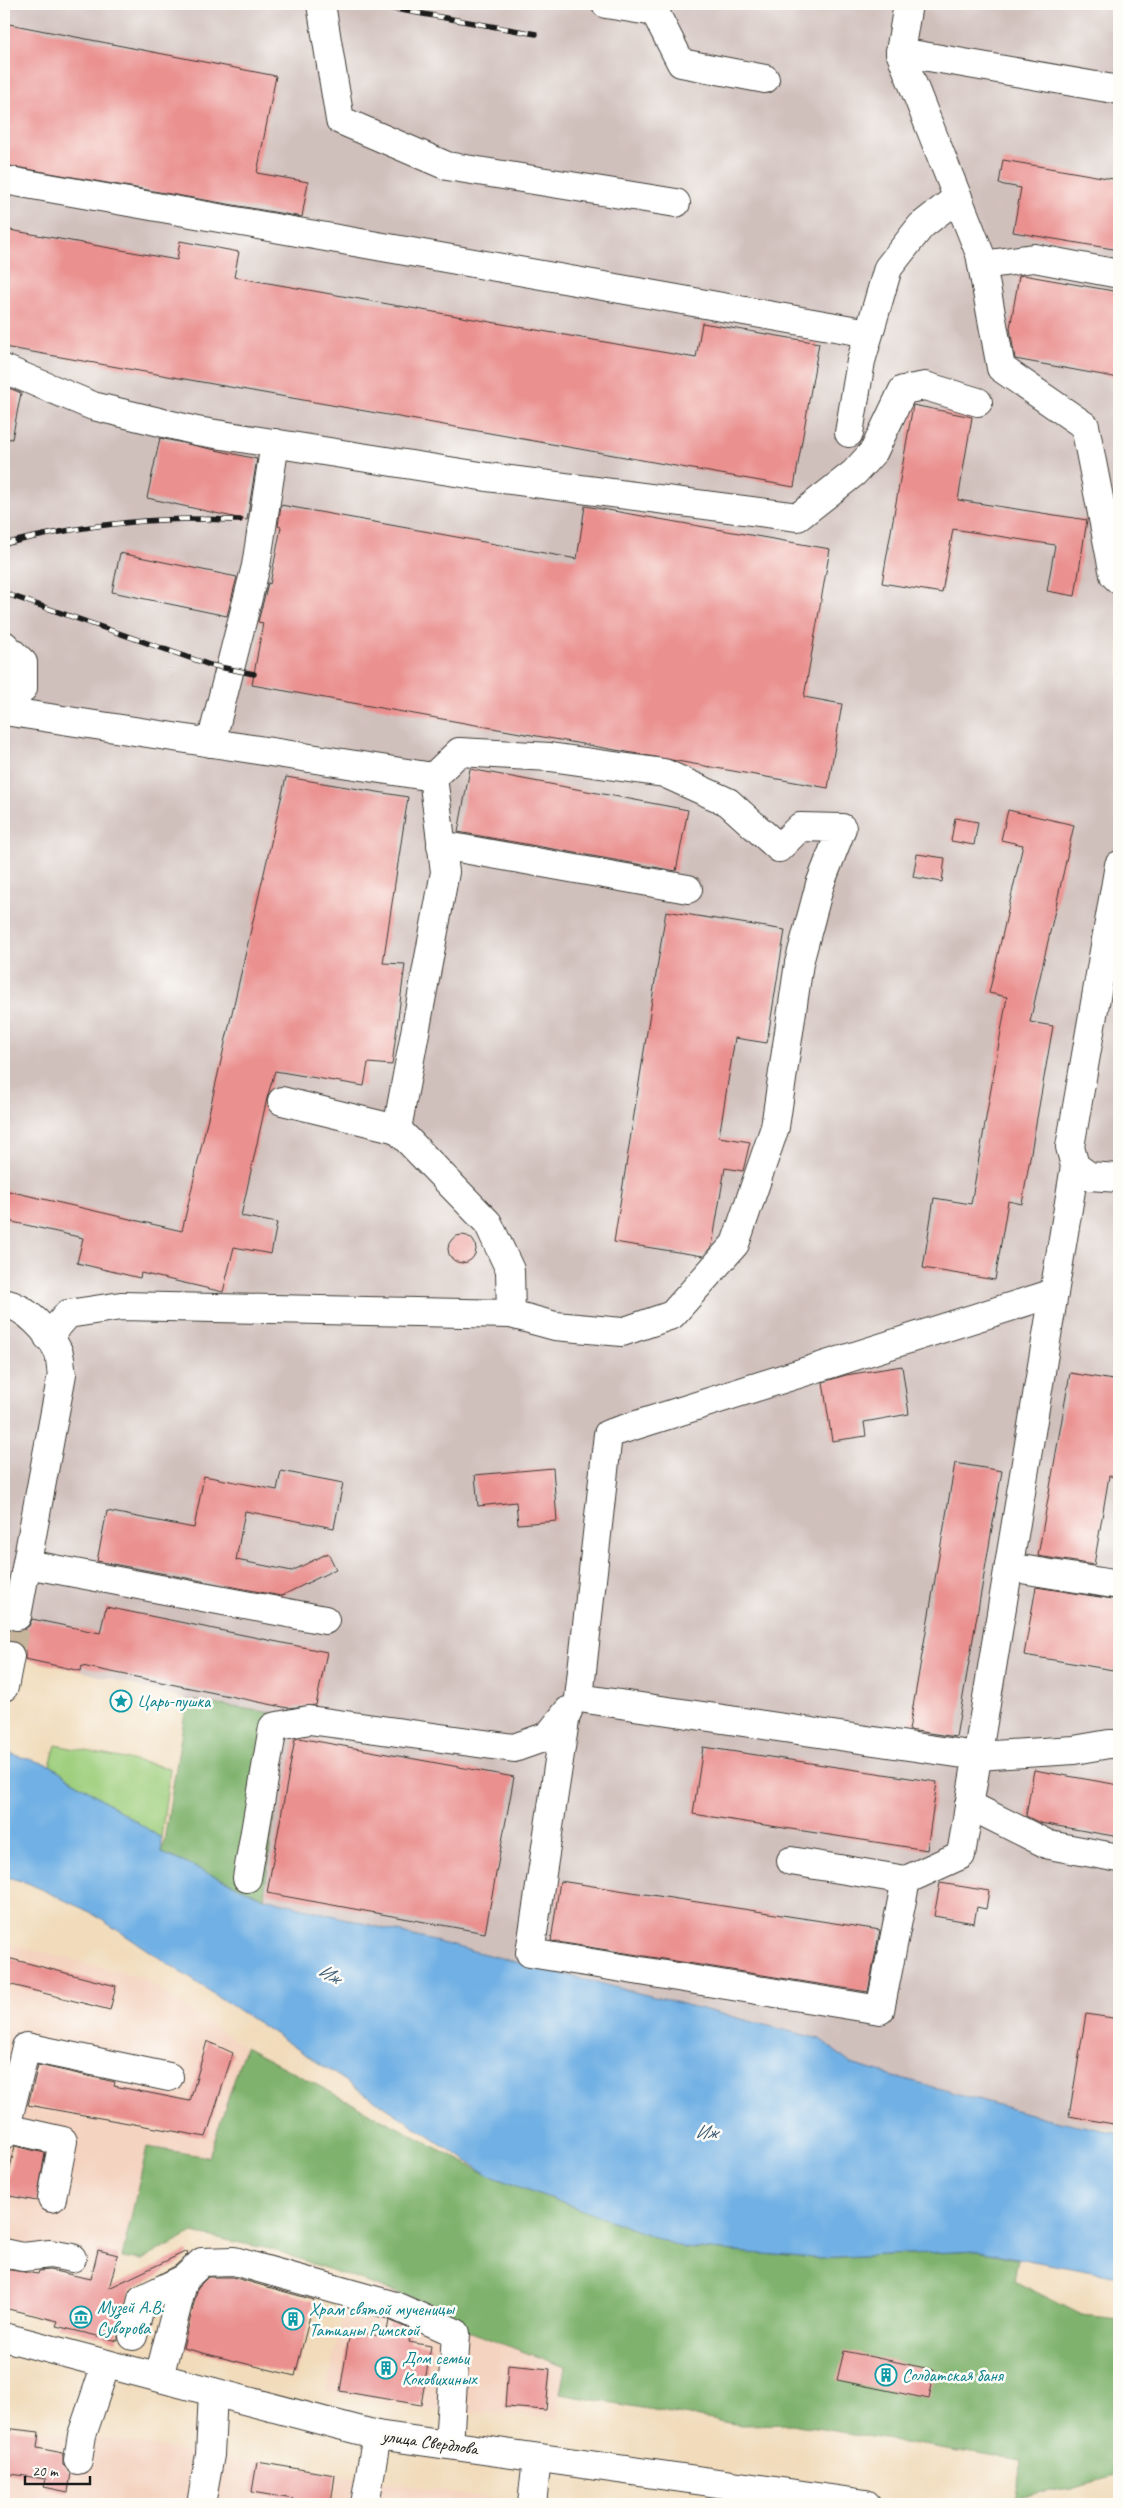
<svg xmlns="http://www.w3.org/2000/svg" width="1123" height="2508" font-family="Caveat,sans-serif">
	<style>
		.built { fill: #f4d3c0 }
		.industrial { fill: #d0c0bc }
		.green { fill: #9fcf7e; stroke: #5e764d }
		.forest { fill: #7fb26d; stroke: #4e6744 }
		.water { fill: #71b0e4; stroke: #466680 }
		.building { fill: #ea9190 }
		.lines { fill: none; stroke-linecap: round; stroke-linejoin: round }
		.minor-tunnel { stroke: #c6b59b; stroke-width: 28; stroke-dasharray: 28 14; stroke-linecap: butt }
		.minor-casing { stroke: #3c3934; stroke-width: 30 }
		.minor { stroke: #fff; stroke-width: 28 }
		.rail-casing { stroke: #1c1c1c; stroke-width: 5.5 }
		.rail { stroke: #fdfcf7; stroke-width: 4; stroke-dasharray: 11; stroke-linecap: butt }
		.labels { text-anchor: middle; stroke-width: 5; stroke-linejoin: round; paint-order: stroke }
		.culture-label { font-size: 18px; fill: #0d838f; stroke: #fdfcf7; text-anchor: start }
		.street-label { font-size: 18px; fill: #1c1c1c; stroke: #fdfcf7 }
		.water-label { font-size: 19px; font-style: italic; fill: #425f76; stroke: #fdfcf7 }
	</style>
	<rect width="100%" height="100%" fill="#fdfcf7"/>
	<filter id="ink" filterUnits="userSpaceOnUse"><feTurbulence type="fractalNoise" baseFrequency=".02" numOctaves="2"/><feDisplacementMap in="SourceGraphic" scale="10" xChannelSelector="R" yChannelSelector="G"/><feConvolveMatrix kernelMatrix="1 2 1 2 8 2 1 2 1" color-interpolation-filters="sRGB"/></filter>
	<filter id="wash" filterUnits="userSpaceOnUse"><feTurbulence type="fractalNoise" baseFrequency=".0096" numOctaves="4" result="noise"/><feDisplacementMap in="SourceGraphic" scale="20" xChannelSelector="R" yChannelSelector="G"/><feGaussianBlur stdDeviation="1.12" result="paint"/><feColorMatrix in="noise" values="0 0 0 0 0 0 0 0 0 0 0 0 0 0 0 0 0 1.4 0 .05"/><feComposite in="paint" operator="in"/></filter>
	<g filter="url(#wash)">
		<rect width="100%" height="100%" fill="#f1dbbb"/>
		<!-- built -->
		<g class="built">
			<polygon points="4,1942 142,1978 245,2047 209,2157 147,2147 114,2286 69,2278 56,2326 50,2319 4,2308"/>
			<polygon points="375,2286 443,2309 462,2329 565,2367 557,2418 425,2410 326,2392 345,2306 367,2311"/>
			<polygon points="4,2423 257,2462 528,2504 4,2504"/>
		</g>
		<!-- industrial -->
		<polygon class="industrial" points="4,4 1119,4 1119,2130 1045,2118 851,2064 820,2039 264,1898 285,1715 187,1700 81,1671 4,1655"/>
		<!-- green -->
		<polygon class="green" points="56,1745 170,1768 161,1838 50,1765"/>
		<!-- forest -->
		<g class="forest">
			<polygon points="187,1700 285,1715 264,1898 162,1853"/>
			<polygon points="245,2047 488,2175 684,2248 815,2258 979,2251 1018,2259 1014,2281 1082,2315 1119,2319 1119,2475 1071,2488 1016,2496 1021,2461 791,2424 741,2425 560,2394 565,2367 462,2329 443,2309 273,2250 193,2233 142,2260 122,2257 147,2147 209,2157"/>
		</g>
		<!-- water -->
		<polygon class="water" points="4,1752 50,1765 161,1838 162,1853 264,1898 820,2039 851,2064 1045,2118 1119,2133 1119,2277 979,2251 815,2258 684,2248 488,2175 90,1912 28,1883 4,1876"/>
		<g id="blocks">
			<!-- building -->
			<g class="building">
				<polygon points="4,23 276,76 257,173 308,182 302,217 4,165"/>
				<polygon points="1003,160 1119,180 1119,250 1013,232 1021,188 999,184"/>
				<polygon points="4,229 177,260 180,241 239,252 234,277 696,358 702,323 819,343 794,487 4,347"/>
				<polygon points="1023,275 1119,292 1119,378 1015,359 1010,328 1019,276"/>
				<polygon points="4,386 21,393 12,439 4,438"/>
				<polygon points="913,405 972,417 958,500 1087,520 1075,596 1047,591 1055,545 953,529 942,593 882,583"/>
				<polygon points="160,438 257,459 247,520 147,498"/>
				<polygon points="281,505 577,559 585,506 830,549 804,697 842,704 828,788 252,685 263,623 258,622 268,583 270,584 281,527 278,526"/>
				<polygon points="120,553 237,577 227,616 112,592"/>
				<polygon points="470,769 688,810 676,871 458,832"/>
				<polygon points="286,777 408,797 383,963 405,964 392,1065 368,1063 364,1086 275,1071 267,1098 241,1216 277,1223 271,1254 234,1247 223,1292 141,1273 140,1278 77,1263 83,1238 4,1220 4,1190 182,1231"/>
				<polygon points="1008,810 1074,825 1030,1022 1053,1026 1022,1204 1008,1201 995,1280 923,1268 934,1198 971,1204 1007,997 989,993 1023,845 1001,840"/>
				<polygon points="955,818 978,822 974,845 951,841"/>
				<polygon points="917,854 945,858 942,882 913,877"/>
				<polygon points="666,911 785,930 767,1043 735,1038 719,1137 750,1142 743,1171 725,1168 712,1246 703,1256 614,1242"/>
				<circle cx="462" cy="1249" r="14"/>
				<polygon points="902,1366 909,1414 864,1422 866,1436 832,1441 823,1382 846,1375"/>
				<polygon points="1070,1373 1119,1381 1119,1477 1109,1476 1094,1565 1038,1556"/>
				<polygon points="955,1463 1002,1471 956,1737 909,1730"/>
				<polygon points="553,1468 557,1521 518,1524 516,1502 478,1506 475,1475"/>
				<polygon points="281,1471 343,1483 334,1528 245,1511 236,1560 292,1571 328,1553 336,1569 281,1596 97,1561 107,1511 194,1528 204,1476 277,1490"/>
				<polygon points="1036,1587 1119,1600 1119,1671 1024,1655"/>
				<polygon points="106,1607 327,1652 316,1705 288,1708 82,1666 81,1671 25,1659 25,1650 20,1644 12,1641 4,1642 4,1623 14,1631 22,1631 29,1626 32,1619 100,1633"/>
				<polygon points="299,1738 514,1777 485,1933 267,1893 295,1739"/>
				<polygon points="703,1747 937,1782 927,1850 693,1814"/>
				<polygon points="1034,1770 1119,1785 1119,1837 1040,1823 1026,1816"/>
				<polygon points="560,1881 880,1930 868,1992 551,1941"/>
				<polygon points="940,1883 989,1891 986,1909 977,1907 974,1923 934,1916"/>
				<polygon points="4,1957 116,1986 110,2010 4,1983"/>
				<polygon points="1086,2014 1119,2019 1119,2125 1069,2116"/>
				<polygon points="207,2041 233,2053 206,2137 28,2105 38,2065 115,2082 114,2086 190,2101"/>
				<polygon points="15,2146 45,2153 37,2201 4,2195"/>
				<polygon points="98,2250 118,2255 109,2288 187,2251 188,2254 175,2266 130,2290 118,2332 118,2341 56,2326 58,2321 4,2308 4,2269 38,2274 39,2271 49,2270 91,2279"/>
				<polygon points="208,2277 232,2277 314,2300 295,2376 183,2348 198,2287"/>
				<polygon points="389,2320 411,2330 409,2342 431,2346 421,2405 340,2391 350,2331 386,2337"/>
				<polygon points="844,2351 935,2370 929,2399 837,2380"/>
				<polygon points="508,2365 550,2369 546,2410 505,2407"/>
				<polygon points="4,2428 39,2432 37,2448 63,2453 63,2465 71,2473 68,2492 44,2487 46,2479 4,2473"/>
				<polygon points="257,2462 335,2475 331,2504 293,2504 293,2499 252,2492"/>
			</g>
		</g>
	</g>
	<g filter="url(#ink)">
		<use href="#blocks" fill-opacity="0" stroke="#3c3934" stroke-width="1"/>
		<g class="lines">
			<!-- minor-tunnel -->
			<polyline class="minor-tunnel" points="10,1656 17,1616"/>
			<!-- minor casing -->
			<g class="minor-casing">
				<g id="minor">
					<polyline points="321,4 340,120 447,166 676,203"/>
					<polyline points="606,4 655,12 681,63 765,79"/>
					<polyline points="908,4 900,52 980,254 1001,368 1085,426 1114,575 1119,580"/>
					<polyline points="900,52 1119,90"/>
					<polyline points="4,180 869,333"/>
					<polyline points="982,265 1034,258 1119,274"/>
					<polyline points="4,369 93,406 197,431 487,477 798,517 854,473 874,451 903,390 925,386 978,402"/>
					<polyline points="849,433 861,361 888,268 921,226 958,197"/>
					<polyline points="4,645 23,663 23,688 4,704"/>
					<polyline points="4,711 433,777 445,872 397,1129 488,1223 510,1270 511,1314 121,1306 68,1314 48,1337"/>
					<polyline points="211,743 256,566 275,443"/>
					<polyline points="433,777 459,752 550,757 664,773 728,802 779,848 800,827 842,828 820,884 799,963 775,1127 735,1244 672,1315 622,1332 555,1326 511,1314"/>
					<polyline points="441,845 688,889"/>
					<polyline points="1119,865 1070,1147 1075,1166 1089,1176 1119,1178"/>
					<polyline points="282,1101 397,1129"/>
					<polyline points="1054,1293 608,1434 579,1698 977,1756 1074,1750 1109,1744 1119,1744"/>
					<path d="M4 1303C26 1307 48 1331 58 1351 61 1357 60 1367 62 1374L17 1616"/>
					<polyline points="27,1564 325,1620"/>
					<polyline points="1009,1567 1119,1585"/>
					<polyline points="4,1687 10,1656"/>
					<polyline points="566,1714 530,1953 880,2010 906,1880"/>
					<polyline points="969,1805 1049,1845 1119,1858"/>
					<polyline points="791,1861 906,1880 961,1855 1075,1166"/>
					<polyline points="247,1878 273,1727 309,1720 514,1748 548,1736 568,1711"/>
					<polyline points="5,2128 63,2141 52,2198"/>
					<polyline points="4,2135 26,2047 169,2077"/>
					<polyline points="4,2253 23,2257 50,2254 72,2258"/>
					<polyline points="133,2336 142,2299 184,2279"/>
					<polyline points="4,2337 377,2435 866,2504"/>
					<polyline points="159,2377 184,2279 202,2262 234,2261 395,2306 456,2333 449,2445"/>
					<polyline points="78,2460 82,2435 106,2364"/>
					<polyline points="201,2504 210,2455 213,2392"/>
					<polyline points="365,2504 377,2435"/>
					<polyline points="532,2504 537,2458"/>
				</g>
			</g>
			<!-- minor -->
			<use href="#minor" class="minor"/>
			<!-- rail casing -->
			<g class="rail-casing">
				<g id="rail">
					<polyline points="367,4 536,34"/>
					<path d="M4 544C64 529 127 520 190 519 206 519 223 520 240 520"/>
					<polyline points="4,593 210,665 254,674"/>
				</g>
			</g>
			<!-- rail -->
			<use href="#rail" class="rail"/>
		</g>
	</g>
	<!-- icons -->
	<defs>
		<g id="sight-ring" transform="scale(1.125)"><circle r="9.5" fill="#fdfcf7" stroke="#0f9aa8" stroke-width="1.5"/><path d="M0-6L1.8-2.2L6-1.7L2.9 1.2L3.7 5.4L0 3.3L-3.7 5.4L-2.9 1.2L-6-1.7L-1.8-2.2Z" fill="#0f9aa8"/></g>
		<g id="museum-ring" transform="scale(1.125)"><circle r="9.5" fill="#fdfcf7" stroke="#0f9aa8" stroke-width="1.5"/><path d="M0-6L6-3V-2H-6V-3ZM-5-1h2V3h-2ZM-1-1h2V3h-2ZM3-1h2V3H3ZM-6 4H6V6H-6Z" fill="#0f9aa8"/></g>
		<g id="building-ring" transform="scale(1.125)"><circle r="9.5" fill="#fdfcf7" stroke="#0f9aa8" stroke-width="1.5"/><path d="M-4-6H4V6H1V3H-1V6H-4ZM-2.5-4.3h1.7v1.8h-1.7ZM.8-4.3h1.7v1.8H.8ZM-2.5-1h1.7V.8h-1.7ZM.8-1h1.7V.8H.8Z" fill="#0f9aa8"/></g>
	</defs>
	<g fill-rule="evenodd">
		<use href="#sight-ring" x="121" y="1701"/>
		<use href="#museum-ring" x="81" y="2317"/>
		<use href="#building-ring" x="293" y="2319"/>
		<use href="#building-ring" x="386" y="2368"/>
		<use href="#building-ring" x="886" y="2375"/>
	</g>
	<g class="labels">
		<!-- culture labels -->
		<g class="culture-label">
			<text x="137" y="1707">Царь-пушка</text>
			<text x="97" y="2313">Музей А.В.<tspan x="97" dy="21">Суворова</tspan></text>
			<text x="309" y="2315">Храм святой мученицы<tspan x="309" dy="21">Татианы Римской</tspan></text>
			<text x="402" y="2364">Дом семьи<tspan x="402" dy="21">Коковихиных</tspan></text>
			<text x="902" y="2381">Солдатская баня</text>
		</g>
		<!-- street labels -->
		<g class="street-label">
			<text transform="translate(430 2442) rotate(8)" y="6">улица Свердлова</text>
		</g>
		<!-- water labels -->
		<g class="water-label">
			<text transform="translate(330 1973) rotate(27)" y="7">Иж</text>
			<text x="706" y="2138">Иж</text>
		</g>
	</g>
	<!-- margin -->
	<rect width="1123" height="2508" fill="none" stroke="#fdfcf7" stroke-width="20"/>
	<!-- scale -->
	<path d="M25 2476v8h65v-8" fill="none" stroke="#1c1c1c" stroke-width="2.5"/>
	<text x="32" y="2476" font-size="15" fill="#1c1c1c" stroke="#fdfcf7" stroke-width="4" paint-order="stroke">20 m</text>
</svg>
